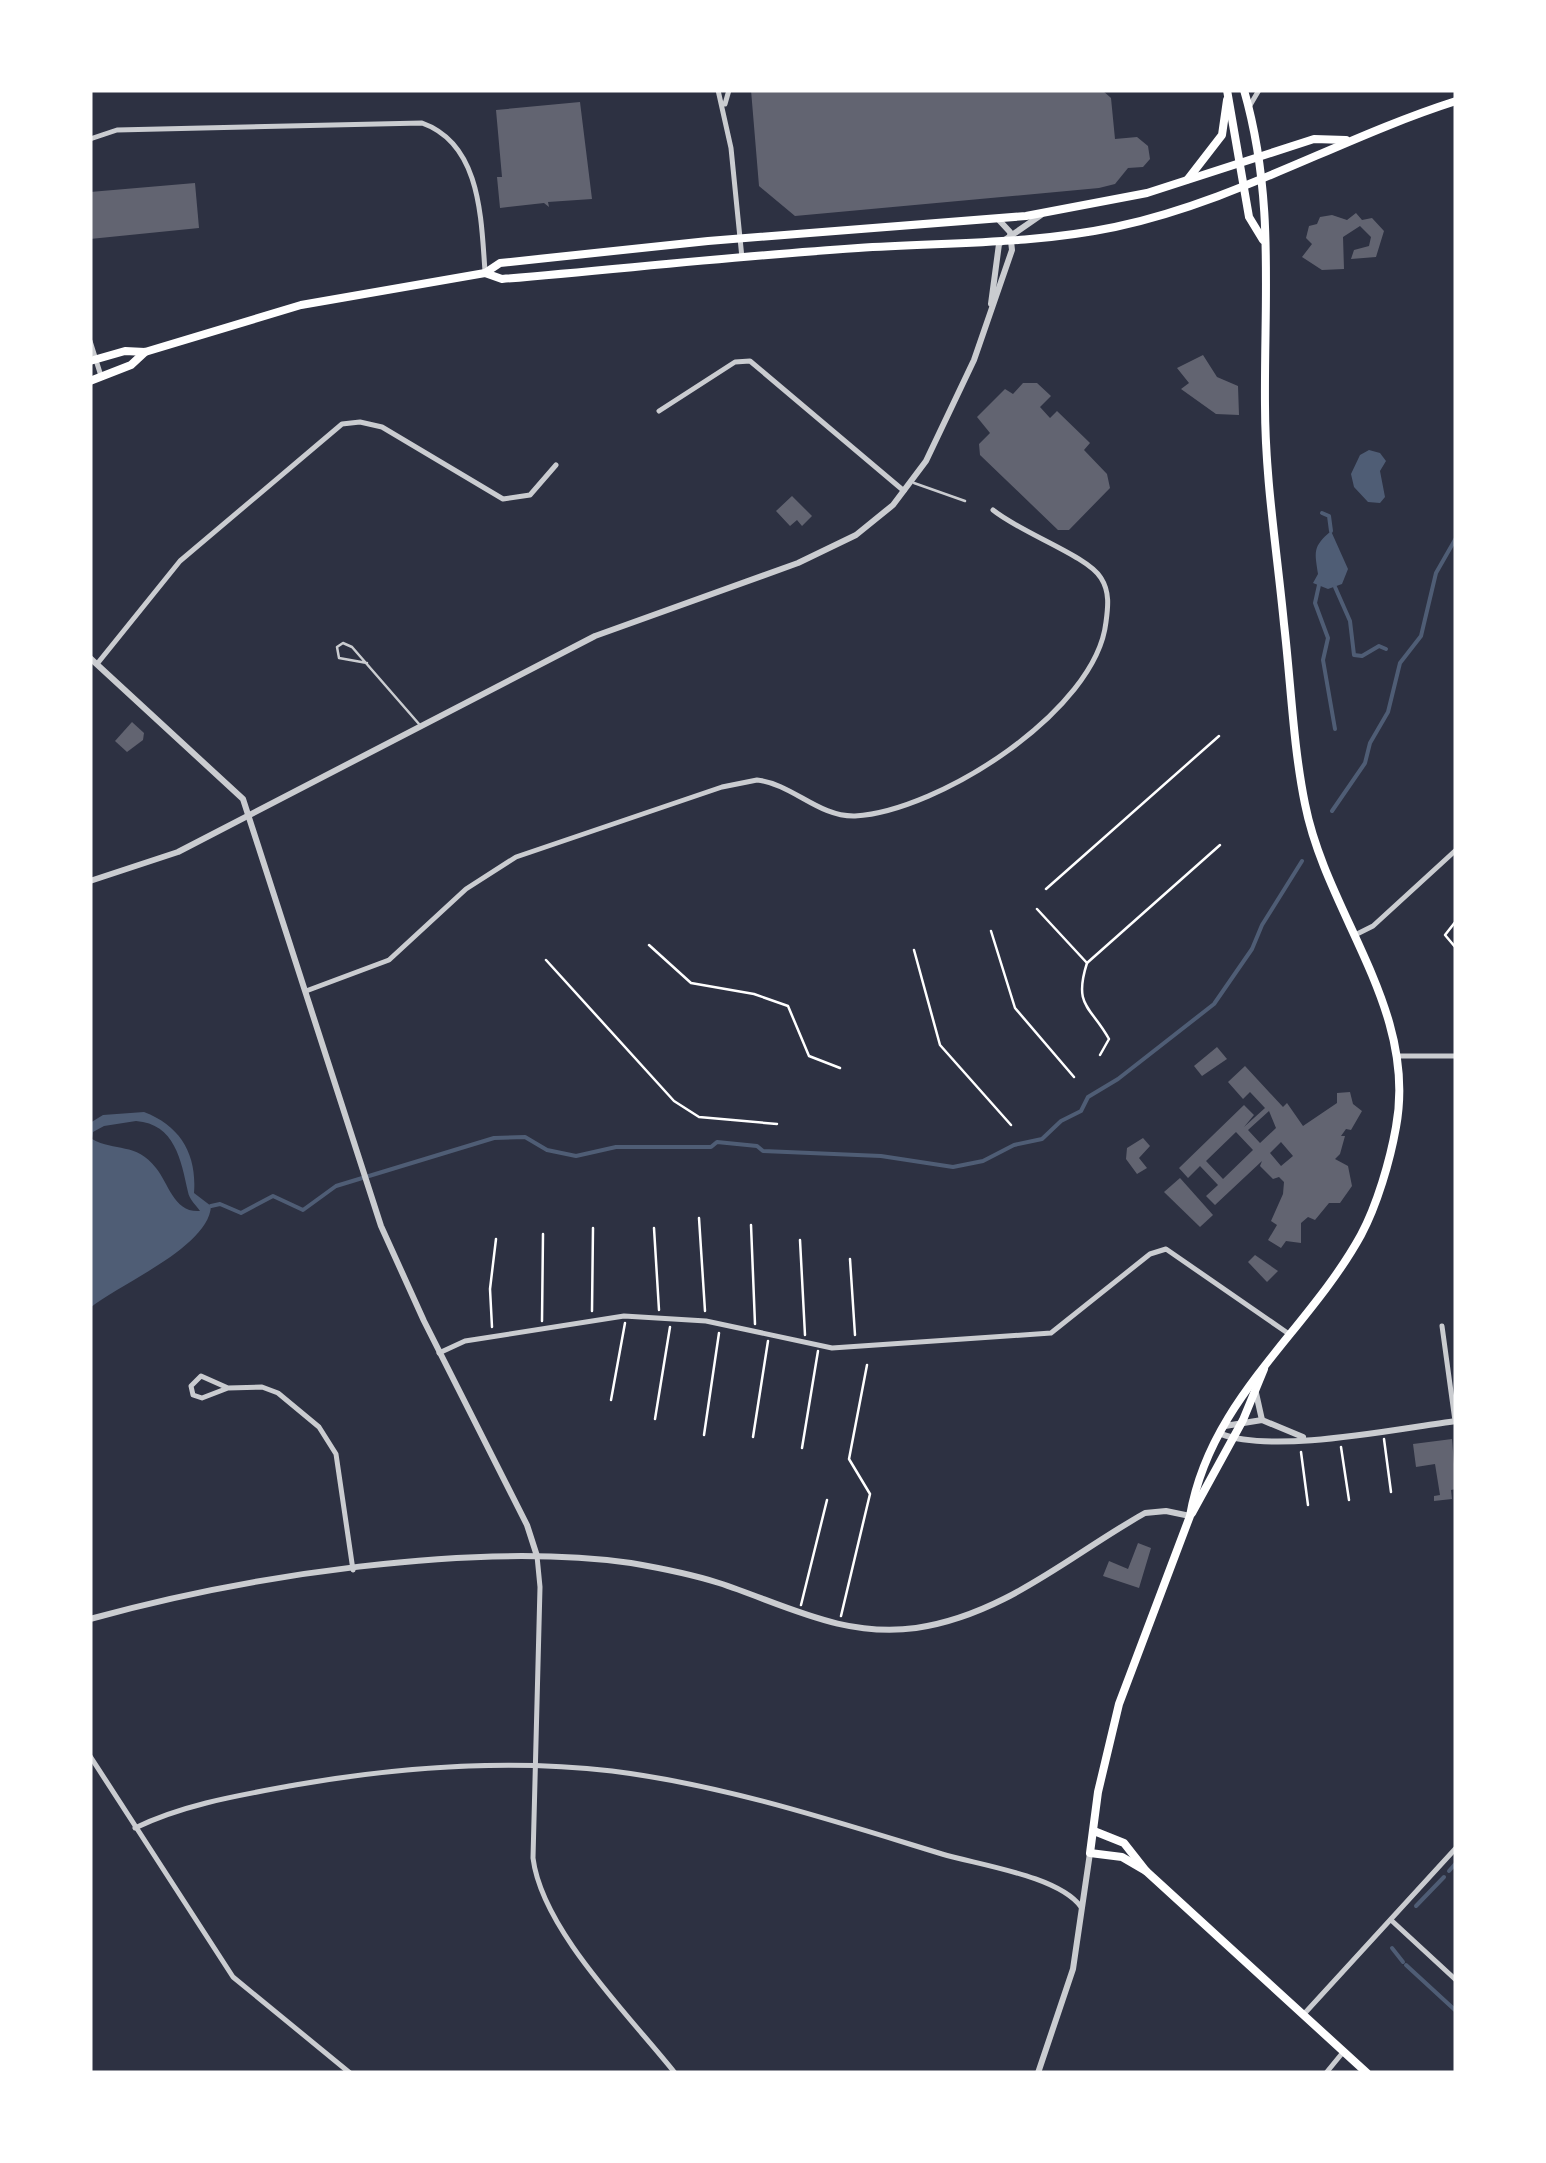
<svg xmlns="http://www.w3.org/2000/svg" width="1546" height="2163" font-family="Barlow,sans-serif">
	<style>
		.water { fill: #4f5d75; fill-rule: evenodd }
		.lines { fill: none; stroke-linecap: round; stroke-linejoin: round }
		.stream { stroke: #4f5d75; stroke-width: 4 }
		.building { fill: #626471; fill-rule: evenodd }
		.path { stroke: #fff; stroke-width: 2.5 }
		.service { stroke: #caccd0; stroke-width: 2.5 }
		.minor { stroke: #caccd0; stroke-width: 5 }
		.tertiary { stroke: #caccd0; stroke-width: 6 }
		.secondary { stroke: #fff; stroke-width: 8 }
	</style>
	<rect width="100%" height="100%" fill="#2d3142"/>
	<!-- water -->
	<g class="water">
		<polygon points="1369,450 1380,453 1386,461 1380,471 1385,497 1380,503 1368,502 1354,487 1351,474 1360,455"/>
		<path d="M1331 531 1348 569 1342 584 1328 589 1313 583 1318 574C1315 552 1312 547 1331 531Z"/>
		<path d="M144 1112C181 1126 197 1155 194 1193L211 1206C209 1247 121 1283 90 1308V1123L103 1115ZM136 1121C175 1124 181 1160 188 1192 189 1199 196 1205 200 1211 174 1213 169 1184 156 1168 136 1142 115 1152 92 1139L93 1132 104 1126Z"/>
	</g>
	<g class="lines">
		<!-- stream -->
		<g class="stream">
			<polyline points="1322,513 1329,516 1331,531"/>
			<polyline points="1319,585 1315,603 1328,638 1323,660 1335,729"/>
			<polyline points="1335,587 1350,621 1354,655 1362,656 1379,646 1386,649"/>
			<polyline points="1332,811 1365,763 1370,743 1388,712 1400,663 1421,636 1436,573 1456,538"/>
			<polyline points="211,1206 220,1204 241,1213 273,1196 303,1210 336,1186 494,1138 525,1137 547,1150 576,1156 616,1147 711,1147 717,1142 757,1146 763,1151 881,1156 953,1167 983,1161 1014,1145 1042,1139 1061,1121 1081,1111 1088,1097 1118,1079 1214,1004 1252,949 1262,925 1302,861"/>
			<polyline points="1449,1871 1456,1863"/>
			<polyline points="1416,1906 1444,1877"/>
			<polyline points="1392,1948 1403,1962"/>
			<polyline points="1406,1965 1456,2011"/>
		</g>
	</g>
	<!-- building -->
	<g class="building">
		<polygon points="751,90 1102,90 1111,98 1115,139 1137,137 1148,146 1150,159 1143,167 1128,168 1115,184 1099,188 795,216 759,186"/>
		<polygon points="580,102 592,199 548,202 549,207 544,203 500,208 497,177 502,177 496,110"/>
		<polygon points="195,183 199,228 90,239 90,192"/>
		<polygon points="1356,213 1362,220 1372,218 1384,231 1376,257 1351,259 1354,250 1369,246 1371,237 1360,226 1343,237 1344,269 1322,270 1302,257 1312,244 1306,238 1309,226 1317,224 1320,217 1332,215 1347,220"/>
		<polygon points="1203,355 1217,377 1238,386 1239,415 1216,414 1181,389 1189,383 1177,368"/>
		<polygon points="1023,383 1037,383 1051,396 1040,407 1050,418 1057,411 1090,443 1084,450 1107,474 1110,488 1069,530 1058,530 980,455 979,444 990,433 977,417 1005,389 1013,394"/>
		<polygon points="792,496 812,516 802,526 797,520 790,526 776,511"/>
		<polygon points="132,722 144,733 143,740 127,752 115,741"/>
		<polygon points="1217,1047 1227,1059 1202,1076 1194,1066"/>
		<path d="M1245 1066 1283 1107 1287 1103 1303 1126 1337 1103V1093L1350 1092 1353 1104 1362 1111 1351 1130 1346 1129 1341 1136H1345L1340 1154 1335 1159 1348 1166 1352 1186 1340 1203H1329L1315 1220 1308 1217 1301 1223V1243L1286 1241 1281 1248 1268 1240 1277 1225 1271 1221 1283 1194 1284 1182 1279 1177 1273 1179 1260 1166 1262 1161 1215 1205 1206 1196 1218 1185 1200 1166 1188 1178 1179 1168 1244 1105 1254 1115 1244 1127 1265 1108 1250 1092 1243 1099 1228 1082ZM1269 1111 1276 1128 1260 1143 1248 1130ZM1236 1132 1253 1150 1223 1179 1206 1161ZM1281 1142 1293 1156 1281 1166 1270 1153Z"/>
		<polygon points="1143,1138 1150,1146 1139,1158 1147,1168 1137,1174 1126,1159 1127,1148"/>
		<polygon points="1180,1178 1213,1215 1200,1227 1164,1192"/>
		<polygon points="1255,1255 1278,1271 1267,1282 1248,1262"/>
		<polygon points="1452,1439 1456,1489 1451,1490 1452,1499 1434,1501 1434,1496 1440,1495 1435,1464 1416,1467 1413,1444"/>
		<polygon points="1138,1543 1151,1548 1139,1588 1103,1576 1109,1561 1128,1569"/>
	</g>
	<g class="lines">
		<!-- path -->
		<g class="path">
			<polyline points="1046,889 1219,736"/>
			<path d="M1037 909 1087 963C1073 1007 1091 1006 1109 1039L1100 1055"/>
			<polyline points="1456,921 1445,935 1456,948"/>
			<polyline points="991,931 1015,1008 1074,1077"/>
			<polyline points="649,945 691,983 754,994 788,1006 809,1056 840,1068"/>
			<polyline points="914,950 940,1045 1011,1125"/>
			<polyline points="546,960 674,1101 699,1117 777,1124"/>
			<polyline points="1087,963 1220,845"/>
			<polyline points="699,1218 705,1311"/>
			<polyline points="751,1225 755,1324"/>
			<polyline points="654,1228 659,1310"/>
			<polyline points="800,1240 805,1335"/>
			<polyline points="850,1259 855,1335"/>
			<polyline points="592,1311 593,1228"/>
			<polyline points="542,1321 543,1234"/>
			<polyline points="492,1327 490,1289 496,1239"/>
			<polyline points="611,1400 625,1323"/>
			<polyline points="655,1419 670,1327"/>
			<polyline points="704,1435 719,1333"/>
			<polyline points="753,1437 768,1341"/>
			<polyline points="1384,1439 1391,1492"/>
			<polyline points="1341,1447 1349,1500"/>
			<polyline points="802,1448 818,1351"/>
			<polyline points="1301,1452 1308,1505"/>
			<polyline points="801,1605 827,1500"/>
			<polyline points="841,1616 870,1494 849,1459 867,1365"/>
		</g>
		<!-- service -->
		<g class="service">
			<polyline points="914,483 965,501"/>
			<polyline points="367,663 339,658 337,647 343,643 352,647 419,724"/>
		</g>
		<!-- minor -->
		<g class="minor">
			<polyline points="718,90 731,148 742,258"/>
			<polyline points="725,104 729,90"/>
			<polyline points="1249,107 1259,90"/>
			<path d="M90 139 117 130 422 123C481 144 481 218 485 271"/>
			<polyline points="90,341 101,376"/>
			<polyline points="659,411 735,362 750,361 904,491"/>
			<polyline points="97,664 180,561 342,424 360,422 382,427 503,499 530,495 556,465"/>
			<polyline points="1355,935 1373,926 1456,850"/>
			<path d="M306 991 389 960 466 889 516 857 722 787 757 780C793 784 818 817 855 816 939 811 1096 711 1106 622 1108 607 1110 592 1101 578 1088 556 1021 533 993 510"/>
			<polyline points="1399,1056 1456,1056"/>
			<polyline points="1442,1326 1455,1421"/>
			<polyline points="439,1353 465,1341 624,1316 706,1321 832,1348 1051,1333 1150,1254 1166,1249 1289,1334"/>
			<polyline points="228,1388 202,1398 193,1395 191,1386 201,1376 228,1388 262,1387 278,1393 319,1427 336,1454 353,1570"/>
			<path d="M537 1556 540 1587 533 1858C542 1930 630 2016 675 2073"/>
			<polyline points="90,1756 233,1977 350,2073"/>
			<path d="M135 1828C184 1804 241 1795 295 1785 399 1767 507 1759 612 1771 724 1785 834 1821 942 1854 979 1865 1059 1876 1081 1907"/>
			<polyline points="1391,1920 1456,1980"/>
			<polyline points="1304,2014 1456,1848"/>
			<polyline points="1326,2073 1344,2051"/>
		</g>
		<!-- tertiary -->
		<g class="tertiary">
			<polyline points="991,304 999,244 1041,215"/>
			<polyline points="90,658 243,799 381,1226 424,1321 527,1525 537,1556"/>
			<polyline points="90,881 178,852 595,636 798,563 856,535 893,505 926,461 974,360 1012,250 1010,232 998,219"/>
			<polyline points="1256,1393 1262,1420"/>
			<polyline points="1225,1426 1262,1420 1303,1437"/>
			<path d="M1221 1434C1275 1454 1395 1429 1456 1421"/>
			<path d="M90 1619C245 1576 472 1541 631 1563 660 1568 691 1574 719 1583 786 1605 843 1638 916 1628 1005 1615 1070 1555 1145 1513L1166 1511 1190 1516"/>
			<polyline points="1038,2073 1073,1969 1090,1853"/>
		</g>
		<!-- secondary -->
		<g class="secondary">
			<polyline points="1227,90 1249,217 1263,240"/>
			<polyline points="1188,179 1222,135 1227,100"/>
			<path d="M485 273 502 279C620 269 739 256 858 248 945 242 1029 245 1115 227 1236 201 1340 138 1456 101"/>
			<polyline points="90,361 125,351 145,352 301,305 485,273 500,263 708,241 1026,216 1147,193 1314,139 1346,140"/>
			<polyline points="90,381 131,365 145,352"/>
			<polyline points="1192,1513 1243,1420 1264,1369"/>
			<polyline points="1094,1831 1124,1843 1146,1871 1367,2073"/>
			<path d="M1146 1871 1122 1857 1090 1853 1098 1792 1119 1704 1190 1516C1210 1399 1307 1333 1361 1235 1377 1205 1390 1161 1396 1127 1418 1009 1327 915 1305 804 1293 745 1291 684 1284 624 1277 551 1265 478 1265 405 1264 295 1275 198 1244 90"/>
		</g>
	</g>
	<!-- border -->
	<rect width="1546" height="2163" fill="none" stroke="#ffffff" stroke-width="185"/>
</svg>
